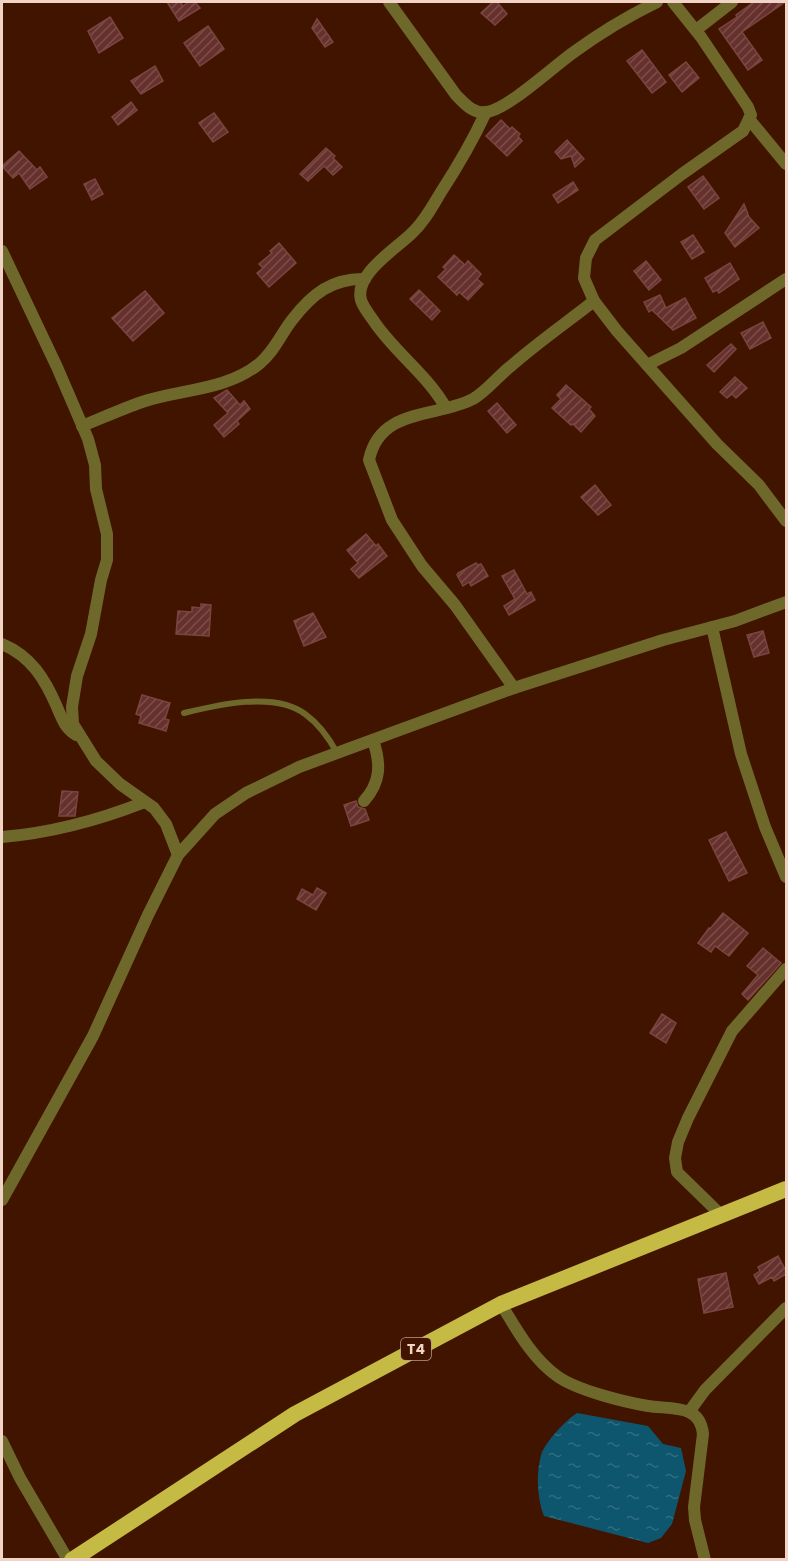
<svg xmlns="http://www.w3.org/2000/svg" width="788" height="1561" font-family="Poppins,sans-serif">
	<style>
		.water { fill: url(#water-ripples) }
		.building { fill: url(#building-hatch); stroke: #7b4440; stroke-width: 1.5 }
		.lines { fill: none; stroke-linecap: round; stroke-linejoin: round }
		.service { stroke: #6e692a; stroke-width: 6 }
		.minor { stroke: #6e692a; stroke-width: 12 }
		.trunk { stroke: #c4ba44; stroke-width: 16 }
		.labels { text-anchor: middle; stroke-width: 6; stroke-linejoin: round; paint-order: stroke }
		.shield { fill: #411400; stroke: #bd9a8b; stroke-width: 1.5 }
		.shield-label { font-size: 14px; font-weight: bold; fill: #f2d4c7 }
	</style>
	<defs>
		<pattern id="water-ripples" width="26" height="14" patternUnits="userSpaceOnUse" patternTransform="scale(1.5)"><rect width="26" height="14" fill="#0d566d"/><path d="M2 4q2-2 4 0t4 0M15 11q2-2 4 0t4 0" fill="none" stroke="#316d80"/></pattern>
		<pattern id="building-hatch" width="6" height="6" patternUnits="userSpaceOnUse" patternTransform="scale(1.5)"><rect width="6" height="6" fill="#66312d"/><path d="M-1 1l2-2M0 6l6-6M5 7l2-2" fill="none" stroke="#7c4e4a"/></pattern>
	</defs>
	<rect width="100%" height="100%" fill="#411400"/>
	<!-- water -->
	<path class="water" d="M577 1413 648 1426 663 1444 681 1448 686 1471 672 1524 661 1538 648 1543 544 1516C537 1498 536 1474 541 1455 545 1442 566 1420 577 1413Z"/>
	<!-- building -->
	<g class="building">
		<polygon points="167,2 180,2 183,6 189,2 195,2 200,8 179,21"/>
		<polygon points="493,2 497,2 507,14 495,25 481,13"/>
		<polygon points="754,2 785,2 742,32 762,60 748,70 719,29 737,17 736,15"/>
		<polygon points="110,17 123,38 99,53 88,31"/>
		<polygon points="317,19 333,42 325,47 312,28"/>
		<polygon points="208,26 224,49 200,66 184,43"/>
		<polygon points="642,50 666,82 652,93 627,61"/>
		<polygon points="686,62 699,78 682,92 669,75"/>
		<polygon points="155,66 163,81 141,94 131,81"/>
		<polygon points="131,102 137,110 118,125 112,117"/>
		<polygon points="214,113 228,132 213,142 199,123"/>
		<polygon points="501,120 510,129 512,127 520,134 518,136 522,141 507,156 486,136"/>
		<polygon points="567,140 584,159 575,167 571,156 561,159 555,152"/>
		<polygon points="326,148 335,156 333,158 342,167 333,175 324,166 308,181 300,174"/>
		<polygon points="19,151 37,170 40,167 47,177 30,189 19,173 13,178 2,166"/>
		<polygon points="703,176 719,198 704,209 688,187"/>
		<polygon points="95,179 103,194 92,200 84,184"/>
		<polygon points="573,182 578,190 558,203 553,195"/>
		<polygon points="744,204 749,217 759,228 735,247 725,233"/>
		<polygon points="693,235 704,252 692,259 681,242"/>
		<polygon points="279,243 296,263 269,287 257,273 263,268 259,264 272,253 270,251"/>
		<polygon points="454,255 465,265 468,261 481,274 477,279 483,284 468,300 459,292 457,295 438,277 446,269 443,267"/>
		<polygon points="646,261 661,280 649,290 634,271"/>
		<polygon points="730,263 739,279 719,293 717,290 713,292 705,278"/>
		<polygon points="419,290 440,311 432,320 410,299"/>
		<polygon points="145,291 164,313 133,341 112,318"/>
		<polygon points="660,295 666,308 685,298 696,318 673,330 652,310 649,312 644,302"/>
		<polygon points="763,322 771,338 750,349 741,333"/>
		<polygon points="731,344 736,349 714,372 707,365"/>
		<polygon points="735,377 747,388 736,398 732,394 727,398 720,392"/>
		<polygon points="566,385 591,407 589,409 595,416 581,432 573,424 571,425 552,408 561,399 557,395"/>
		<polygon points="227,390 240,405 244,401 250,409 237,421 239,424 224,437 214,425 228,413 214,398"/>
		<polygon points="497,403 516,425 507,433 488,411"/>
		<polygon points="595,485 611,505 598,515 581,497"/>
		<polygon points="366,534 376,546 378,544 387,556 359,578 351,569 358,563 347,550"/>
		<polygon points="476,563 478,565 481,564 488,576 471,586 469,582 463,586 457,575 458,573"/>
		<polygon points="514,570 527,594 531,592 535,600 509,615 504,606 515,599 502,576"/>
		<polygon points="201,604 211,605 209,636 176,634 178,611 192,612 192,607 201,608"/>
		<polygon points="313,613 326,637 304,646 294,621"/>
		<polygon points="763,631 769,653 754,657 747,635"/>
		<polygon points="142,695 170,703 165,719 169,720 166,731 139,723 141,716 136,714"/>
		<polygon points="62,791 78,792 75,816 59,816"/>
		<polygon points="356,801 358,807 365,809 369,820 351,826 344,805"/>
		<polygon points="726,832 747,873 729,881 709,840"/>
		<polygon points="317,888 326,893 316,910 297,899 302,889 313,895"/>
		<polygon points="723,913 748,933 729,956 715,946 711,952 698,943 709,928 710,929"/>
		<polygon points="763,948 781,963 748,1000 742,994 758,975 747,966"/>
		<polygon points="662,1014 676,1023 666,1043 650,1033"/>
		<polygon points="778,1256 786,1271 786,1274 774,1281 772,1277 759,1284 754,1275 760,1271 758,1267"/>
		<polygon points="726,1273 733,1307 704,1313 698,1279"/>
	</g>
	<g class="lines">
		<!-- service -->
		<path class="service" d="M184 713C217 705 275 691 305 714 319 724 329 738 337 753"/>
		<!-- minor -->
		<g class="minor">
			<path d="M389 2 456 95C465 104 473 114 487 112 508 109 554 66 574 52 600 33 628 16 657 2"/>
			<polyline points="673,2 701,37 748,107 751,115 743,131 682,174 595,240 586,258 584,278 594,301 617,331 717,444 759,485 786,521"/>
			<polyline points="696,30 732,2"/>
			<polyline points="749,119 786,164"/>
			<polyline points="2,251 57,367 88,439 95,465 96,489 107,534 107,560 101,580 91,634 77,676 72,707 73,724 96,761 120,784 154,808 166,824 178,855"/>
			<polyline points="647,365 681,348 786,279"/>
			<path d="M446 408C427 374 394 352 373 320 369 314 363 307 361 300 354 274 396 249 412 233 424 222 432 207 441 192 458 166 473 140 486 112"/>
			<path d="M82 426C102 418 122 409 142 402 181 389 225 391 259 364 274 352 281 334 292 320 312 294 332 278 365 279"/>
			<polyline points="712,627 741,754 765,827 786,877"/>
			<path d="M2 644C31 656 45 679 57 707 62 719 65 728 76 735"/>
			<path d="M514 688 455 605 422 566 392 520 369 460C380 407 437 418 473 399 487 391 498 376 511 366 537 343 566 323 594 301"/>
			<path d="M364 801C381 782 381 764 373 740"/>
			<path d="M2 837C51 833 99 820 145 802"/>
			<polyline points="2,1200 93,1036 148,915 178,855 215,814 246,793 299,767 514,688 663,640 735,621 786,602"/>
			<polyline points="720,1214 677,1172 675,1158 678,1142 688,1118 732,1031 786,969"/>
			<path d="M501 1304C517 1330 532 1358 557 1376 576 1390 624 1402 648 1406 660 1408 678 1407 689 1412 698 1416 702 1424 703 1434L694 1507 695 1520 705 1560"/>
			<polyline points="689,1412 705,1390 786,1308"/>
			<polyline points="2,1441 20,1478 68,1560"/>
		</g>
		<!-- trunk -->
		<polyline class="trunk" points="72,1560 295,1414 501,1304 786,1189"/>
	</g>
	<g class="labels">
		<!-- shield labels -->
		<rect class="shield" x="401" y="1338" width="30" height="22" rx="4.5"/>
		<g class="shield-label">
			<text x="416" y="1354">T4</text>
		</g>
	</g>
	<!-- border -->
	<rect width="788" height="1561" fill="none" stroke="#f2d4c7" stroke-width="6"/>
</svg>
